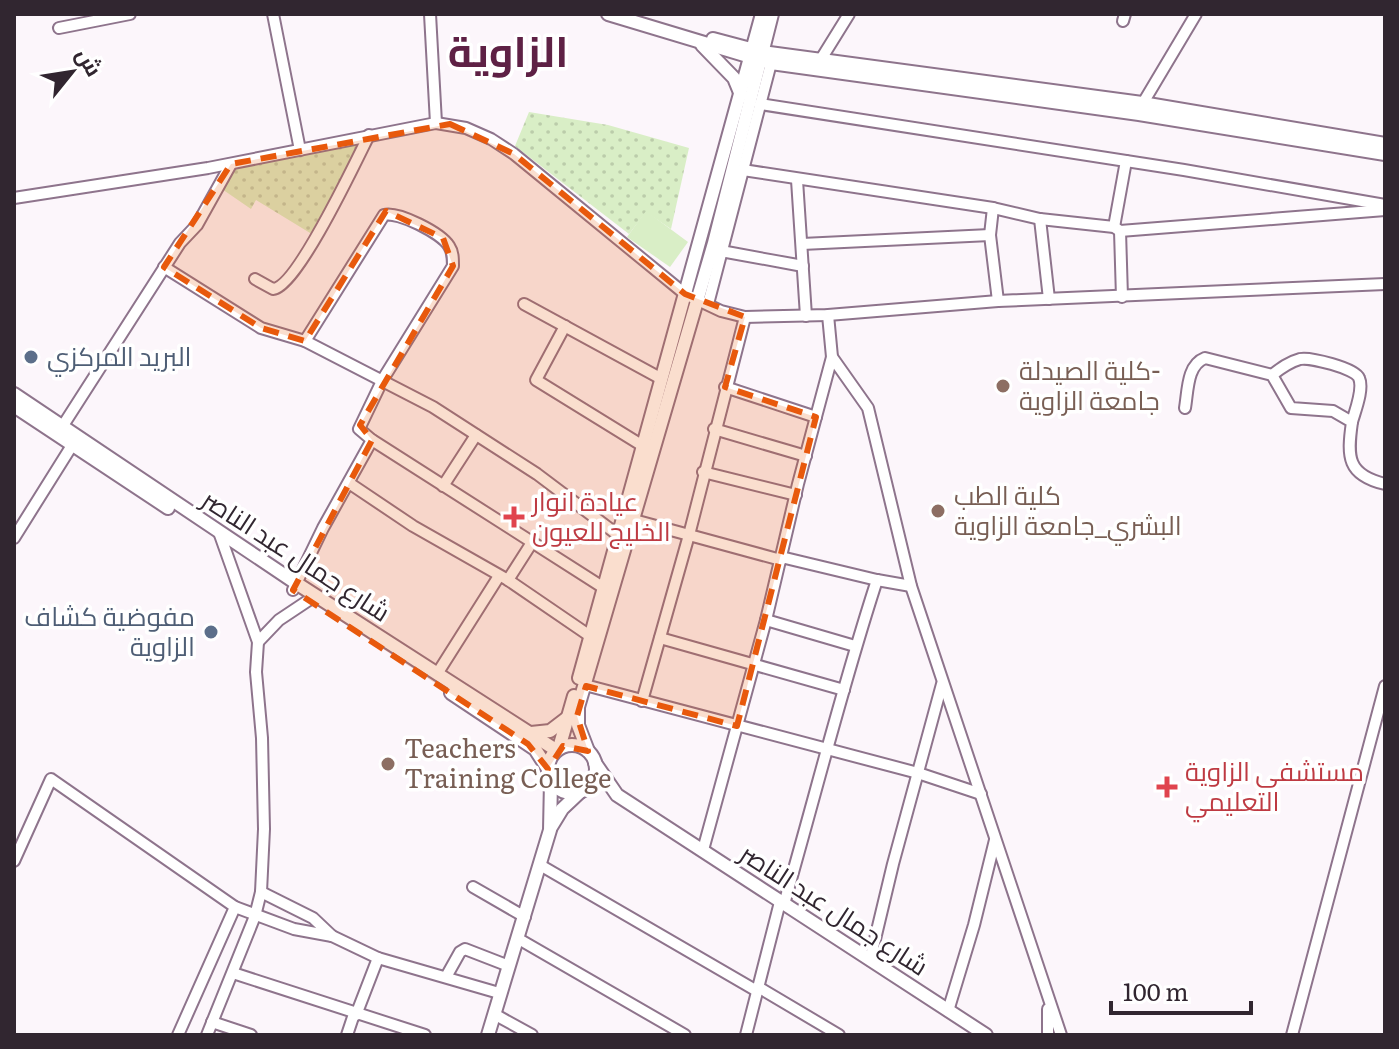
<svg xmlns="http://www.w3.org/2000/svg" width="1399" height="1049" font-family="Literata,Cairo,serif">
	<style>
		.green { fill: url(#green-dots) }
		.pitch { fill: #d9eec6 }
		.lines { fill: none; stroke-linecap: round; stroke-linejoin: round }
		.minor-casing { stroke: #8e748c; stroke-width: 14 }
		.major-casing { stroke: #8e748c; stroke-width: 16 }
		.minor { stroke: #fff; stroke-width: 10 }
		.major { stroke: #fff; stroke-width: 12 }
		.marked { fill: #e8590c; fill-opacity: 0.2; stroke: #e8590c; stroke-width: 6; stroke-dasharray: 16 10; stroke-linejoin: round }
		.service-dot { fill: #5c6f8a; stroke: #fff; stroke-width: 3 }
		.education-dot { fill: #8d6e63; stroke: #fff; stroke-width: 3 }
		.health-dot { fill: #e0444e; stroke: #fff; stroke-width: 3 }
		.labels { text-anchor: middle; stroke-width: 7; stroke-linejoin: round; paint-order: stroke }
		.service-label { font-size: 26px; fill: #4e5e75; stroke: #fff; text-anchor: start }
		.education-label { font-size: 26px; fill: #785e54; stroke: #fff; text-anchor: start }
		.health-label { font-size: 26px; fill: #be3a42; stroke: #fff; text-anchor: start }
		.street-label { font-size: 26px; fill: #312630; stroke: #fff }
		.town-label { font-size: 42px; font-weight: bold; fill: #5e2145; stroke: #fff }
	</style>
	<defs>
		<pattern id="green-dots" width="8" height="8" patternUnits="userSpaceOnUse" patternTransform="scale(2)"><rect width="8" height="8" fill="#d9eec6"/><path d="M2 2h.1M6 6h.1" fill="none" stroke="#bca" stroke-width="1.8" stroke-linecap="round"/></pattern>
	</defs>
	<rect width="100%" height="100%" fill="#fcf6fb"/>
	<!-- green -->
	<g class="green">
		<polygon points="529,112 608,125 689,148 671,229 646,212 629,234 515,146"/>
		<polygon points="369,135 315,236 256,200 251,209 219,187 231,165"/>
	</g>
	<!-- pitch -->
	<polygon class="pitch" points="646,211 688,242 670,267 627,237"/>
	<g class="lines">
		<!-- minor casing -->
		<g class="minor-casing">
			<g id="minor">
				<polyline points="273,14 300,150"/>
				<polyline points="430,14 436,123"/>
				<polyline points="1123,21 1125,14"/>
				<polyline points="59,28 130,14"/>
				<polyline points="818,64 849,14"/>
				<polyline points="760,104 1184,170 1385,205"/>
				<polyline points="1140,108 1196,14"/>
				<polyline points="743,170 993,208 1040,219 1114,227 1120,231 1385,210"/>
				<polyline points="797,180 806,316"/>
				<polyline points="14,198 208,168 436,123 466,128 491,139 514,154 685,294 721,311 745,317 828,315 998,301 1385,284"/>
				<polyline points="993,208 990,235 998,301"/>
				<polyline points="1040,219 1049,299"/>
				<polyline points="1114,227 1126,161"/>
				<polyline points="1120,231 1122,297"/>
				<polyline points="802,244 990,235"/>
				<polyline points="721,251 803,266"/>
				<polyline points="164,267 261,328 305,341 433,407 537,474 618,535"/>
				<path d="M255 279 273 289C297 287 356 161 369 135"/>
				<polyline points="524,304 660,378"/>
				<polyline points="708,304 771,63"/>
				<polyline points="828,315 832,357 868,408 911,586 1061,1035"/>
				<polyline points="565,326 536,380 643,446"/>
				<path d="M305 341 384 215C398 211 441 233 449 246 453 252 453 258 453 266L383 379 359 429 372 440 604 588"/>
				<path d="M1272 375C1281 368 1289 362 1300 359 1310 357 1355 368 1359 378 1364 389 1355 411 1352 422"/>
				<polyline points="725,387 816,417"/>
				<path d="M1185 408C1188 390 1187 365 1205 358L1272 375 1291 408 1333 411 1352 422C1347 457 1347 475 1385 484"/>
				<polyline points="62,427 180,243 197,225 231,164"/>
				<polyline points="714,429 806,456"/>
				<polyline points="703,472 796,495"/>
				<polyline points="349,483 413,526 508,580 590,636"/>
				<polyline points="443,486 476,435"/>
				<polyline points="634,520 781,560"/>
				<polyline points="14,538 76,439"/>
				<polyline points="781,557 877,580 911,586"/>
				<polyline points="508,580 531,544"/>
				<polyline points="293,590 323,528 372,440"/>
				<polyline points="766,620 855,646"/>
				<polyline points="660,638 844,690"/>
				<polyline points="258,642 279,620 309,600"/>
				<polyline points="437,674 499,576"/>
				<polyline points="585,685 918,773 981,794"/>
				<polyline points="642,701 689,535 745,317"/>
				<polyline points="703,850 766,620 798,484 832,357"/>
				<polyline points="14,861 51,779 235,907 294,929 332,936"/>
				<polyline points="540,865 757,991"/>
				<polyline points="473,887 525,917"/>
				<polyline points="261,892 313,918 332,936 378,958 499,993"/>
				<path d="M784 904C815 797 842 687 877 580"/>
				<polyline points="517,938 685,1035"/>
				<polyline points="870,960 893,864 942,684"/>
				<polyline points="233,973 425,1035"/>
				<polyline points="446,977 460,952 465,949 509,966"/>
				<polyline points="758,987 839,1035"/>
				<polyline points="1048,1009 1048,1035"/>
				<polyline points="948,1011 974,925 995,840"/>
				<polyline points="494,1014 532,1035"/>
				<polyline points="356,1015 378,958"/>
				<polyline points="212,1022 251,1035"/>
				<polyline points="178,1035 235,907"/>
				<polyline points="207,1035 255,916 261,892 264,829 262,738 256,672 258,642 219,532"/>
				<polyline points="347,1035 354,1014"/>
				<polyline points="746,1035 780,902"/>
				<polyline points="1292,1035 1385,686"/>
			</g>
		</g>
		<!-- major casing -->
		<g class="major-casing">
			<g id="major">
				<polyline points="608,14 771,63 1139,114 1385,154"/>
				<polyline points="713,39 762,52 1142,103 1385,144"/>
				<polyline points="702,45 734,78 741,95"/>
				<polyline points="14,394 296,583 556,750"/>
				<polyline points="14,406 168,508"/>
				<polyline points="579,678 762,14"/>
				<polyline points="451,693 535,749 548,769"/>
				<polyline points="531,733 550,731 567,718"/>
				<circle cx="572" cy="769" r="24"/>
				<polyline points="559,748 574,696"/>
				<polyline points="588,751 578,725 578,707 714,243 772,14"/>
				<polyline points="595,763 617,795 986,1035"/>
				<polyline points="551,827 562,809 580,792"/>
				<polyline points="488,1035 550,830 551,781"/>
			</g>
		</g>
		<!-- minor -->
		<use href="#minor" class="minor"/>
		<!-- major -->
		<use href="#major" class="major"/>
	</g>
	<!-- marked area -->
	<path class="marked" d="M450 124 514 154 685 294 745 317 725 387 816 417 737 726 586 686 577 716 588 751 563 746 548 769 528 744 293 590 372 440 360 425 453 266 443 238 386 211 305 341 261 328 164 267 231 164Z"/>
	<!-- markers -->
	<g class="service-dot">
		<circle cx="31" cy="357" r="8"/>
		<circle cx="211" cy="632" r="8"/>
	</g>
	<g class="education-dot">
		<circle cx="1003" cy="386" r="8"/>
		<circle cx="938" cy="511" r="8"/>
		<circle cx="388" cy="764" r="8"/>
	</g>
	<g class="health-dot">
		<path d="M510 505h8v8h8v8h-8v8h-8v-8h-8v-8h8z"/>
		<path d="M1163 775h8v8h8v8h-8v8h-8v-8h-8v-8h8z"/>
	</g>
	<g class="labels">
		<!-- service labels -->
		<g class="service-label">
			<text x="47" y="366">البريد المركزي</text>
			<text x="195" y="626" text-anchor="end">مفوضية كشاف<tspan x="195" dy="30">الزاوية</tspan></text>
		</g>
		<!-- education labels -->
		<g class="education-label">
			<text x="1019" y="380">كلية الصيدلة-<tspan x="1019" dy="30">جامعة الزاوية</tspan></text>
			<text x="954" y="505">كلية الطب<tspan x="954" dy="30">البشري_جامعة الزاوية</tspan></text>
			<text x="404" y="758">Teachers<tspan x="404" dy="30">Training College</tspan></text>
		</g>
		<!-- health labels -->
		<g class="health-label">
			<text x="532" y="511">عيادة انوار<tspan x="532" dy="30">الخليج للعيون</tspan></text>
			<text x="1185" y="781">مستشفى الزاوية<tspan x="1185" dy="30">التعليمي</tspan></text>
		</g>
		<!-- street labels -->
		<g class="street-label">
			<text transform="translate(296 556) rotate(33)" y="9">شارع جمال عبد الناصر</text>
			<text transform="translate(834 910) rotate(33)" y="9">شارع جمال عبد الناصر</text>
		</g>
		<!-- town labels -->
		<g class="town-label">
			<text x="508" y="67">الزاوية</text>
		</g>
	</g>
	<!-- border -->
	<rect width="1399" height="1049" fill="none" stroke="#312630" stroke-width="32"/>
	<!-- north arrow -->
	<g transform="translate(72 72) rotate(60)" stroke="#ffffff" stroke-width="6" paint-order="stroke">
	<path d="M0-6L14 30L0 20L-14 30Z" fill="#312630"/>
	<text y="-12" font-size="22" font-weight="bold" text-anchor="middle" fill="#312630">ش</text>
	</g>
	<!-- scale -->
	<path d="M1111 1001v12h140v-12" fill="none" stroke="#312630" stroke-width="4"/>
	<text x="1123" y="1001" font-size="24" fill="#312630" stroke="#ffffff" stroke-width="6" paint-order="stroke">100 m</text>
</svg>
